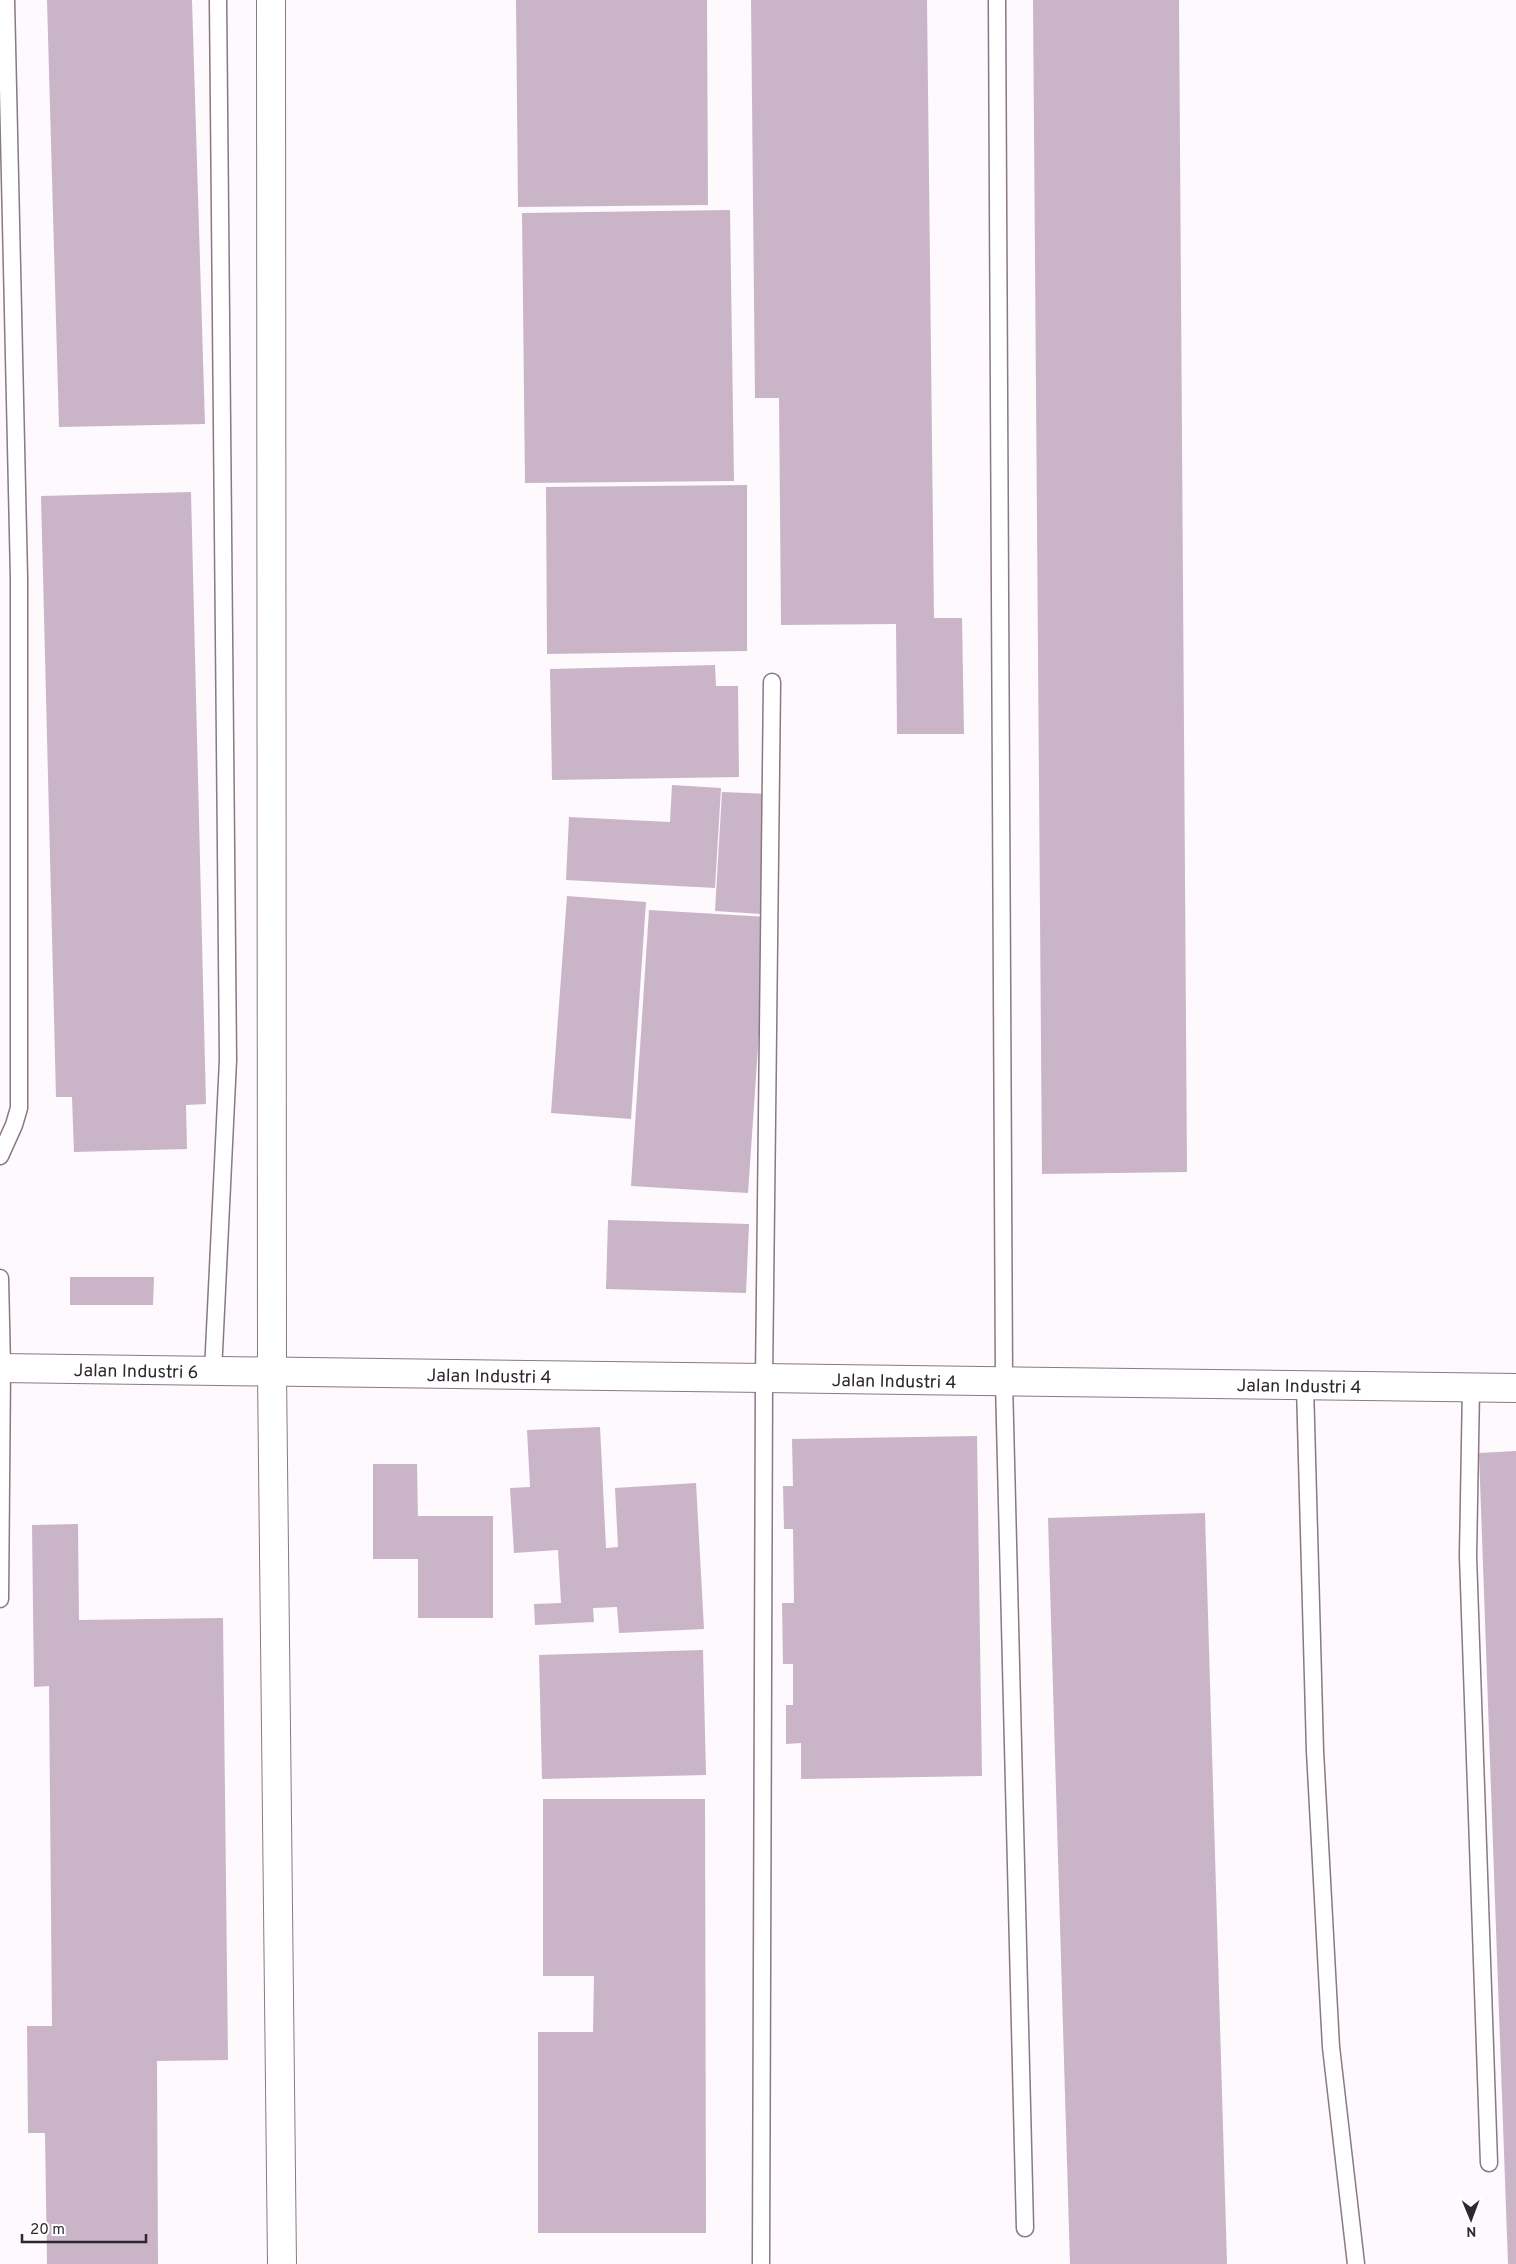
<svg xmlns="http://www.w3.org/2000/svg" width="1516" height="2264" font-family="Overpass,sans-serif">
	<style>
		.building { fill: #cab5c8 }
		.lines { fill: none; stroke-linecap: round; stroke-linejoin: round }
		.service-casing { stroke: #8a7788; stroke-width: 19 }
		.minor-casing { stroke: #8a7788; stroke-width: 30 }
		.service { stroke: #fff; stroke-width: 16 }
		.minor { stroke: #fff; stroke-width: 28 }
		.labels { text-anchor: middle; stroke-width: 4.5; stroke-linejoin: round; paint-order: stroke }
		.street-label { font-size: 18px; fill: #2f272e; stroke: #fff }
	</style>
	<rect width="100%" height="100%" fill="#fdf9fd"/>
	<!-- building -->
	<g class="building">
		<polygon points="47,0 192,0 205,424 59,427"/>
		<polygon points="516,0 707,0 708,205 518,207"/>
		<polygon points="751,0 927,0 934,618 962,618 964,734 897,734 896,624 781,625 779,398 755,398"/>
		<polygon points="1033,0 1179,0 1187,1172 1042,1174"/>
		<polygon points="730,210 734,481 525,483 522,213"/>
		<polygon points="747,485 747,651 547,654 546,487"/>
		<polygon points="191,492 206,1104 186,1105 187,1149 74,1152 72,1097 56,1097 41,496"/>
		<polygon points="715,665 716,686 738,686 739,777 552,780 550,669"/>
		<polygon points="672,785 721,788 715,888 566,880 569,817 670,822"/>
		<polygon points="722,792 768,794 761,914 715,911"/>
		<polygon points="567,896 646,902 631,1119 551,1113"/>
		<polygon points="649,910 767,917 748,1193 631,1186"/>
		<polygon points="608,1220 749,1224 746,1293 606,1289"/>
		<polygon points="70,1277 154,1277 153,1305 70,1305"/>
		<polygon points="600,1427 606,1548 618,1547 615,1488 696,1483 704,1629 619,1633 617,1607 593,1608 594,1622 535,1625 534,1604 561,1603 558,1550 514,1553 510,1488 530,1487 527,1430"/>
		<polygon points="977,1436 982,1776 801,1779 801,1743 786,1744 786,1705 793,1705 793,1664 783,1664 782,1603 794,1603 793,1529 784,1529 783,1486 793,1486 792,1439"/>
		<polygon points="1516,1451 1516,2264 1508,2264 1479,1453"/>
		<polygon points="373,1464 417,1464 418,1522 418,1516 493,1516 493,1618 418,1618 418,1559 373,1559"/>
		<polygon points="1205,1513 1227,2264 1070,2264 1048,1518"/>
		<polygon points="78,1524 79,1620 223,1618 228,2060 157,2061 158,2264 47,2264 45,2133 28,2133 27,2026 52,2026 49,1686 34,1687 32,1525"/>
		<polygon points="703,1650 706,1775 542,1779 539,1655"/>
		<polygon points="543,1799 705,1799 706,2233 538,2233 538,2032 593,2032 594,1976 543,1976"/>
	</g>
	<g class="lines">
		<!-- service casing -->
		<g class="service-casing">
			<g id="service">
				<polyline points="997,0 1004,1382 1025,2228"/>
				<polyline points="0,1156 14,1125 19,1108 19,578 6,0"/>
				<polyline points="0,1278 2,1368 0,1599"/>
				<polyline points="213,1372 228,1060 218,0"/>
				<polyline points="1305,1386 1315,1751 1331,2047 1356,2264"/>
				<polyline points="1471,1388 1468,1556 1489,2163"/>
				<polyline points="761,2264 764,1379 772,682"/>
			</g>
		</g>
		<!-- minor casing -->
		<g class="minor-casing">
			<g id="minor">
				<polyline points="271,0 272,1373 282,2264"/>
				<polyline points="0,1368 1516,1388"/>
			</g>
		</g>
		<!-- service -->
		<use href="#service" class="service"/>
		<!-- minor -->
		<use href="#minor" class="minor"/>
	</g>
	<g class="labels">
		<!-- street labels -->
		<g class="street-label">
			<text transform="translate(136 1371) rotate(1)" y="6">Jalan Industri 6</text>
			<text transform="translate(489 1376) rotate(1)" y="6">Jalan Industri 4</text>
			<text transform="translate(894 1381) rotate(1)" y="6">Jalan Industri 4</text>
			<text transform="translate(1299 1386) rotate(1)" y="6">Jalan Industri 4</text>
		</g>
	</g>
	<!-- north arrow -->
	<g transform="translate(1471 2219) rotate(179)" stroke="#ffffff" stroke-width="4" paint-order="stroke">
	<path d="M0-4L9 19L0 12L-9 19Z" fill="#2f272e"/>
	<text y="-8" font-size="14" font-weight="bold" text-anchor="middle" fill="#2f272e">N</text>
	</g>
	<!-- scale -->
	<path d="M22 2234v8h124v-8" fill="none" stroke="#2f272e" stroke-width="2.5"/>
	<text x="30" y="2234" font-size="15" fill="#2f272e" stroke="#ffffff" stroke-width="4" paint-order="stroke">20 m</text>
</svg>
